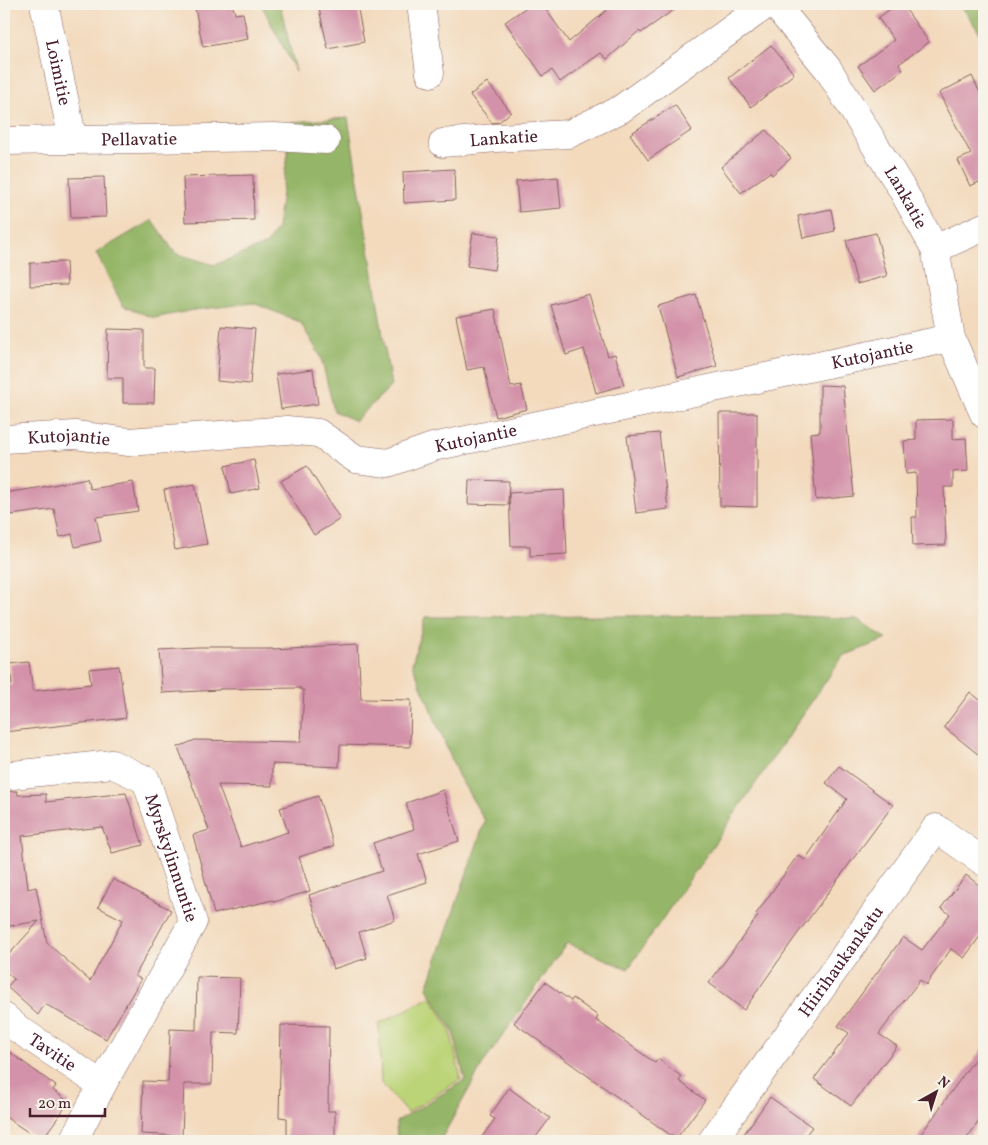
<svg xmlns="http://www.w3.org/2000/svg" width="988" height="1145" font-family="Vollkorn,serif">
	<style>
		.green { fill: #bcd478; stroke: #837a52 }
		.forest { fill: #95b668; stroke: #706a4a }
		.building { fill: #d392a9 }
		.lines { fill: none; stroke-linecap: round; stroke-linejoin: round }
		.minor-casing { stroke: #85605e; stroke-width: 29 }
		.minor { stroke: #fff; stroke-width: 28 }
		.labels { text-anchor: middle; stroke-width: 4.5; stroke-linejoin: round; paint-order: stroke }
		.street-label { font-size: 18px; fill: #4a1f2b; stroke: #f7f3e8 }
	</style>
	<rect width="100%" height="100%" fill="#f7f3e8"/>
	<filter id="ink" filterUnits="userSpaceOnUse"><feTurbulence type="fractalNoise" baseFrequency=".02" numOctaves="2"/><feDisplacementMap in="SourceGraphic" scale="10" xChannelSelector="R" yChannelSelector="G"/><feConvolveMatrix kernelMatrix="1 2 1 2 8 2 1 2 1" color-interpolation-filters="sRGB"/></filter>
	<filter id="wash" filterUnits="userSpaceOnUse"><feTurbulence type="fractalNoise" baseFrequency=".0096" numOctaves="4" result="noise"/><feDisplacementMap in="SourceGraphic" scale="20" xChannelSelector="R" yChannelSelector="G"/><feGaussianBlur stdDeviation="1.12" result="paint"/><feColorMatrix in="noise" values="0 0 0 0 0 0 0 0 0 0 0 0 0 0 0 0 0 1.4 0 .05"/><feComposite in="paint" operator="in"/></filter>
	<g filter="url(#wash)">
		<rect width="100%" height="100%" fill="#f3dabd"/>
		<!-- green -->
		<polygon class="green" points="431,997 450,1030 461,1079 407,1113 381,1083 379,1024"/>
		<!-- forest -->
		<g class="forest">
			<polygon points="261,4 280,4 296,72"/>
			<polygon points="960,4 984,4 984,39"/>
			<polygon points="348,118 391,386 355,421 334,411 321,357 300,322 253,303 194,310 154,318 123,306 96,253 152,220 175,253 214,265 267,244 277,228 292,122"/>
			<polygon points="785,615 857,619 887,639 843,656 628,969 567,943 483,1064 440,1141 397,1141 396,1122 465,1080 453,1031 427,988 485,821 458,775 412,664 425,617"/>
		</g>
		<g id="blocks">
			<!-- building -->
			<g class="building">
				<polygon points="194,4 232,4 235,14 243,13 248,39 203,47"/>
				<polygon points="318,4 357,4 364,42 328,49"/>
				<polygon points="531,4 542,4 569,42 614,4 682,4 641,33 639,31 607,59 601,53 560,82 552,70 543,76 505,22"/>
				<polygon points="897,4 902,4 929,42 899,64 903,70 875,90 858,66 894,40 878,18"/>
				<polygon points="771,45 794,74 751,107 729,78"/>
				<polygon points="972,76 984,101 984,180 970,186 958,160 971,154 939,93"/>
				<polygon points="487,82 511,112 499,122 492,123 470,95"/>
				<polygon points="675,105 692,130 648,160 630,134"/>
				<polygon points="766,130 791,158 772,175 770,172 741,193 721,167"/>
				<polygon points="454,169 455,200 404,203 403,172"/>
				<polygon points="253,175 254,220 185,222 183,177"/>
				<polygon points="104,177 106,217 71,218 69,178"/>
				<polygon points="558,177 561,208 519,212 516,181"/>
				<polygon points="831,209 835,231 803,238 798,216"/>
				<polygon points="473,233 499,236 494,270 467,266"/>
				<polygon points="876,233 887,276 857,284 846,240"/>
				<polygon points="66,262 67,285 30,286 30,263"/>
				<polygon points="589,294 608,356 615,354 624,385 596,393 584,349 566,355 551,305"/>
				<polygon points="696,295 717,366 678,377 658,306"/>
				<polygon points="495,309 511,387 521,385 527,409 496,417 484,367 467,370 456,316"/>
				<polygon points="221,326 255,329 250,384 217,381"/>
				<polygon points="108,329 144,330 144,368 155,368 154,403 123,403 123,378 107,378"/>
				<polygon points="313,369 318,404 281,409 276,374"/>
				<polygon points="820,385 843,386 854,496 816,500 810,433 820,432"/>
				<polygon points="719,413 757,413 757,507 720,506"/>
				<polygon points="953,419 953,439 966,438 968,471 953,472 953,487 944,487 946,545 913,546 912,517 917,517 916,473 906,474 904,441 916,440 916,420"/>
				<polygon points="659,433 668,509 636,513 627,436"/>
				<polygon points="254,460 260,488 231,494 225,466"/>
				<polygon points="307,466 340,519 314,535 281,481"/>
				<polygon points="87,478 90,489 133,482 138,511 96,517 101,541 75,547 72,534 60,537 54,509 4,516 4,493 43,487"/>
				<polygon points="469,480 509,481 508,505 468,504"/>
				<polygon points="195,484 207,544 175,550 164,490"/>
				<polygon points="564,490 567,554 530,556 530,546 511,546 509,493"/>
				<polygon points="358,644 361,699 411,700 410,747 340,745 339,767 272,764 272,786 218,785 241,847 288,832 280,808 318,796 334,846 299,857 310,891 274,902 273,900 214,914 193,835 209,830 178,747 195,740 301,742 304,690 301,690 301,688 219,689 219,690 162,693 159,650 200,648 273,648 273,649"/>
				<polygon points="29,662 33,691 91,684 89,669 119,666 126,718 4,732 4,686 12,685 10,664"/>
				<polygon points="970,692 984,703 984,759 944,727"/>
				<polygon points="839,766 893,805 793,940 744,1010 709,983 758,916 756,914 798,855 805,860 847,799 826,783"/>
				<polygon points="443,790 459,841 418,854 427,882 387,895 395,920 359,932 367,958 333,969 309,895 382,871 373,843 414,829 406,803"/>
				<polygon points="17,791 18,795 46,794 46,802 126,793 143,845 112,853 102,827 22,836 28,889 36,887 47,943 90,981 123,920 98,907 113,879 171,910 135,976 141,979 106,1039 45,1004 38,1015 7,987 14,979 4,970 4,960 39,921 4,927 4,792"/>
				<polygon points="966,875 984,889 984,931 964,958 951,949 926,985 920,980 879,1034 897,1046 851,1106 814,1079 849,1033 838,1026 903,937 922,950 950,914 941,908"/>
				<polygon points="197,977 240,978 238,1033 213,1032 212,1084 184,1084 182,1136 141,1134 143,1081 168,1082 170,1029 196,1030"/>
				<polygon points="545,982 571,1001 573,998 598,1016 596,1020 655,1063 658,1059 682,1077 679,1081 705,1100 676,1139 514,1023"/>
				<polygon points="281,1025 329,1026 328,1111 335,1111 335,1141 287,1141 287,1118 279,1117"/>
				<polygon points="984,1046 984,1114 965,1141 916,1141"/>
				<polygon points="4,1048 56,1086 53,1090 69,1102 41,1141 4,1116"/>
				<polygon points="509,1088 550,1118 533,1141 479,1141 495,1119 490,1116"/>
				<polygon points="770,1097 812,1127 801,1141 739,1141"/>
			</g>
		</g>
	</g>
	<g filter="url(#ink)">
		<use href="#blocks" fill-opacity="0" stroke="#85605e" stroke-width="1"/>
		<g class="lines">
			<!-- minor casing -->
			<g class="minor-casing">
				<g id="minor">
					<path id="s1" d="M44 4 73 140"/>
					<polyline points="421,4 430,73"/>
					<path id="s2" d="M775 4 828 69 902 189 935 249 951 338 984 414"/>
					<path id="s3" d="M4 141 274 137 326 140"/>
					<path id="s4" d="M443 143 496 138 569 134 621 109 767 4"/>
					<polyline points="935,249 984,227"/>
					<path id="s5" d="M4 439 75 435 129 442 287 430 318 433 356 459 388 463 433 447 951 338"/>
					<path id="s6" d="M4 776 112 764 146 780 193 922 102 1085 73 1141"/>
					<path id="s7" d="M4 1017 18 1029 102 1085"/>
					<path id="s8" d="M712 1141 936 828 984 862"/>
				</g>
			</g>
			<!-- minor -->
			<use href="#minor" class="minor"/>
		</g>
	</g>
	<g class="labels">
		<!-- street labels -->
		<g class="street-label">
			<text dy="6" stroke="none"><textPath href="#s1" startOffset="70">Loimitie</textPath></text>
			<text dy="6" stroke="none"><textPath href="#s4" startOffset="61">Lankatie</textPath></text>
			<text dy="6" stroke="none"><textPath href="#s3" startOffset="135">Pellavatie</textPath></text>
			<text dy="6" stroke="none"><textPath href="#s2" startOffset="234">Lankatie</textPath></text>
			<text dy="6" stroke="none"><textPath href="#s5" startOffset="890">Kutojantie</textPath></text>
			<text dy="6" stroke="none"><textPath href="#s5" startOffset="485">Kutojantie</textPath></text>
			<text dy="6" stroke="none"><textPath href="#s5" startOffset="65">Kutojantie</textPath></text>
			<text dy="6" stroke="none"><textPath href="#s6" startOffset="228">Myrskylinnuntie</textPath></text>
			<text dy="6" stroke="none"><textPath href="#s8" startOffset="221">Hiirihaukankatu</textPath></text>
			<text dy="6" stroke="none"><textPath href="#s7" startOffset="60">Tavitie</textPath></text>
		</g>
	</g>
	<!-- margin -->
	<rect width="988" height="1145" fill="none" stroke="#f7f3e8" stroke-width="20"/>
	<!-- north arrow -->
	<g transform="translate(936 1092) rotate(39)" stroke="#f7f3e8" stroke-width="4" paint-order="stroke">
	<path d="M0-4L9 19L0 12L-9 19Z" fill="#4a1f2b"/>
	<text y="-8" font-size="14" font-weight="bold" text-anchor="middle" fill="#4a1f2b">N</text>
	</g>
	<!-- scale -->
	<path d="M30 1108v8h75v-8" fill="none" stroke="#4a1f2b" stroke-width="2.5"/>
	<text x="38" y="1108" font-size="15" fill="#4a1f2b" stroke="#f7f3e8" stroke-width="4" paint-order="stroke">20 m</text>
</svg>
